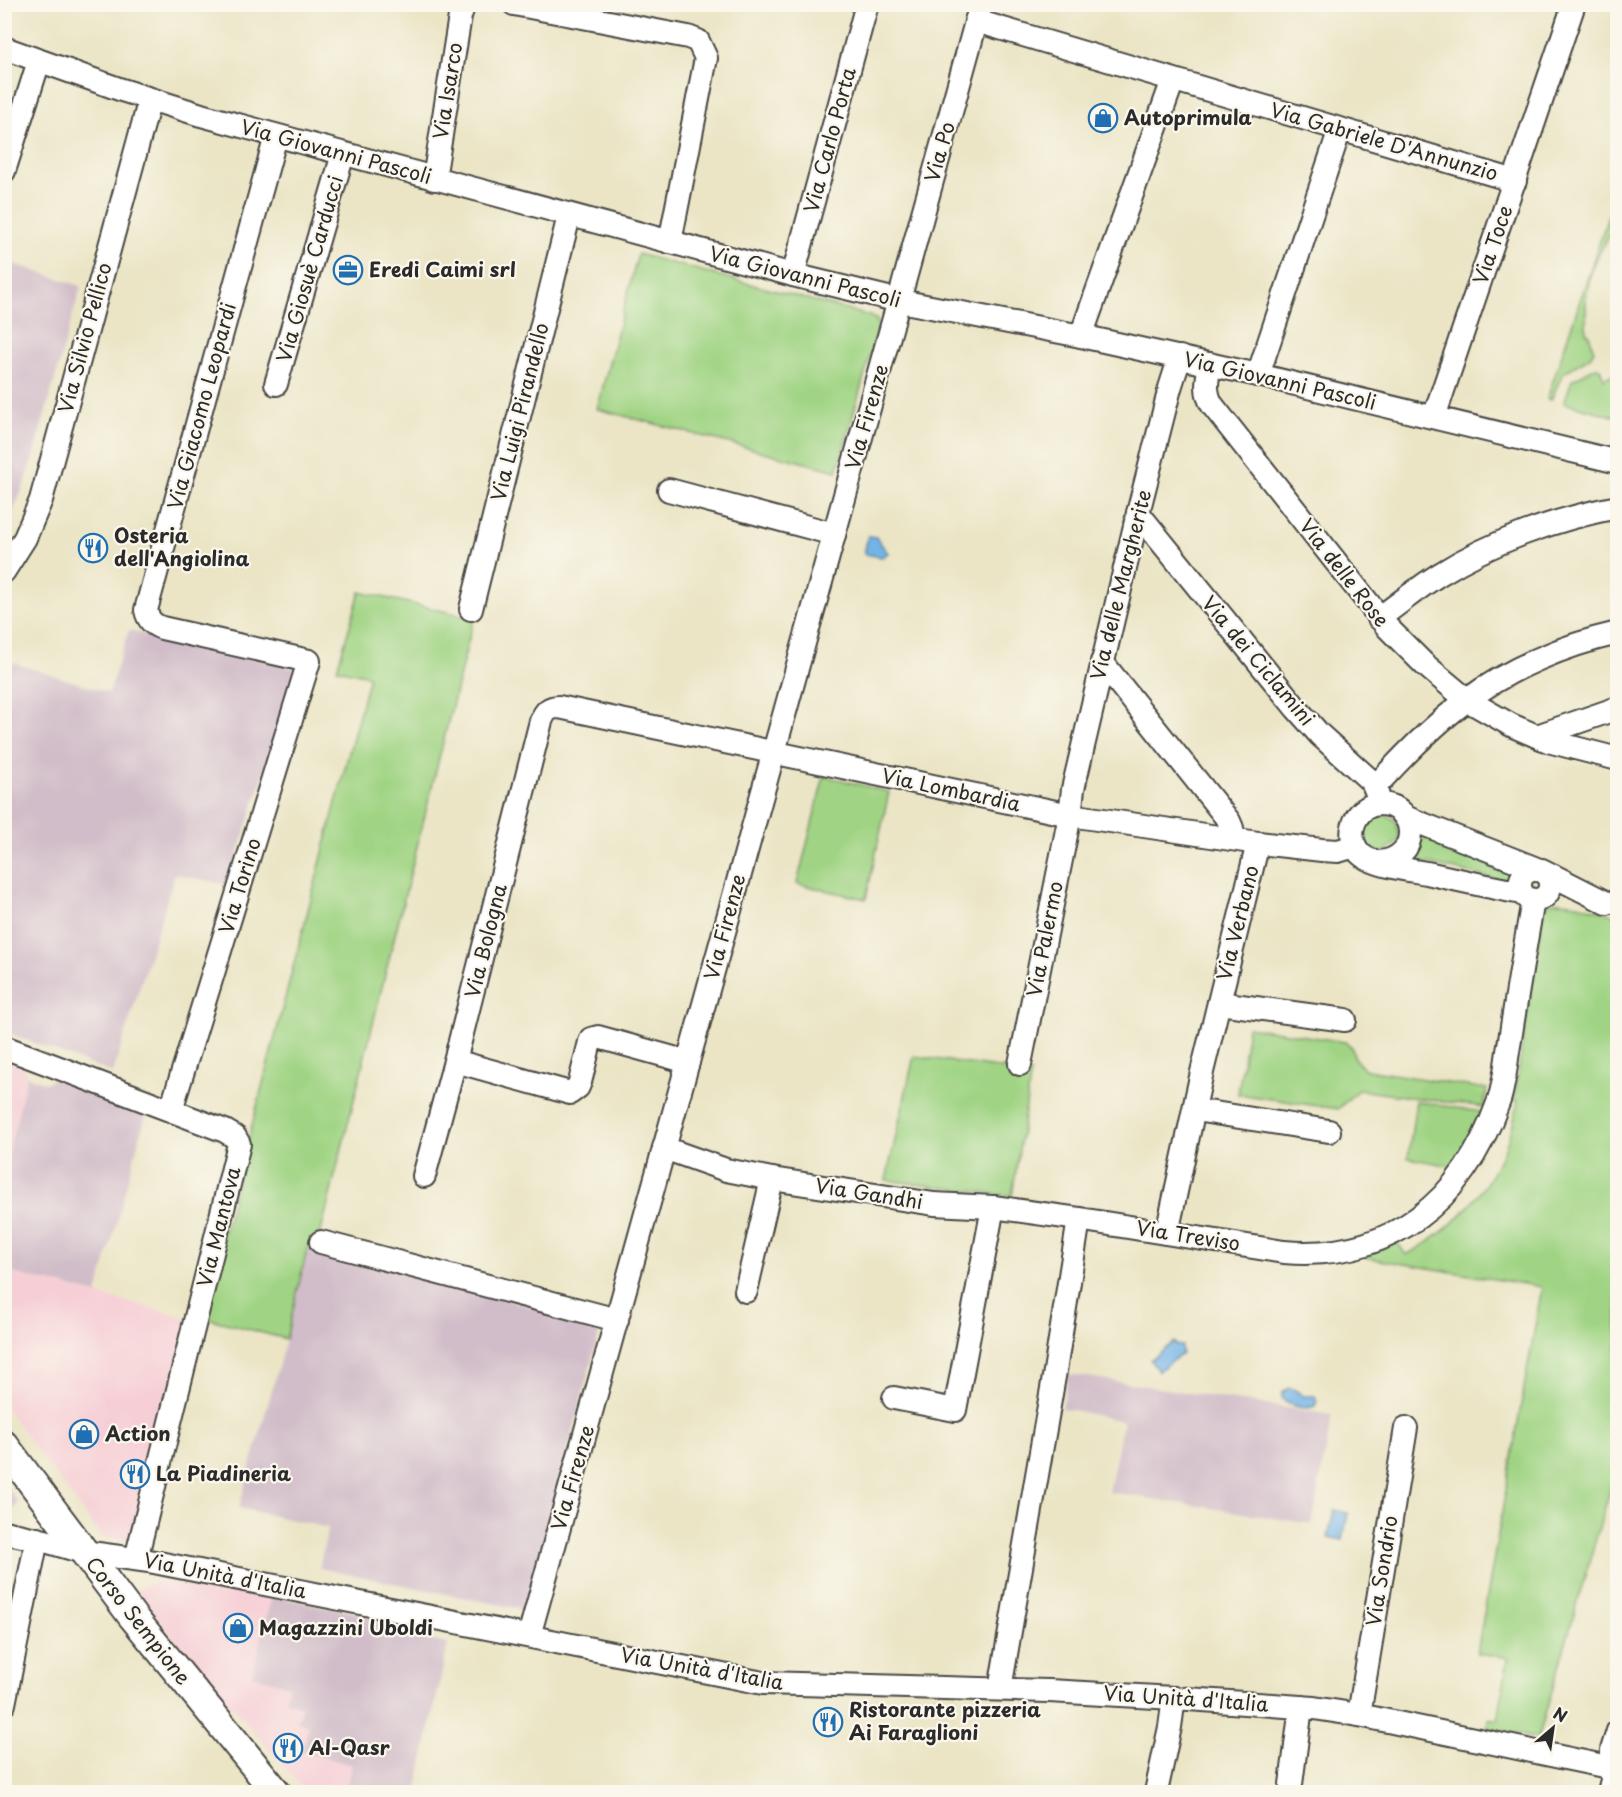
<svg xmlns="http://www.w3.org/2000/svg" width="1622" height="1797" font-family="'Playpen Sans',sans-serif">
	<style>
		.built { fill: #f6cfd6 }
		.industrial { fill: #d1bdc9 }
		.green { fill: #a0d484; stroke: #668058; stroke-width: 1.5 }
		.water { fill: #73b4e7; stroke: #4f7089; stroke-width: 1.5 }
		.lines { fill: none; stroke-linecap: round; stroke-linejoin: round }
		.minor-casing { stroke: #484742; stroke-width: 26 }
		.major-casing { stroke: #484742; stroke-width: 32 }
		.minor { stroke: #fff; stroke-width: 22 }
		.major { stroke: #fff; stroke-width: 28 }
		.labels { text-anchor: middle; stroke-width: 4.5; stroke-linejoin: round; paint-order: stroke }
		.street-label { font-size: 20px; fill: #2b2b2b; stroke: #fbf7ec }
		.poi-label { font-size: 20px; font-weight: bold; fill: #2b2b2b; stroke: #fbf7ec; text-anchor: start }
	</style>
	<rect width="100%" height="100%" fill="#fbf7ec"/>
	<filter id="ink" filterUnits="userSpaceOnUse"><feTurbulence type="fractalNoise" baseFrequency=".0167" numOctaves="2"/><feDisplacementMap in="SourceGraphic" scale="12" xChannelSelector="R" yChannelSelector="G"/><feConvolveMatrix kernelMatrix="1 2 1 2 8 2 1 2 1" color-interpolation-filters="sRGB"/></filter>
	<filter id="wash" filterUnits="userSpaceOnUse"><feTurbulence type="fractalNoise" baseFrequency=".008" numOctaves="4" result="noise"/><feDisplacementMap in="SourceGraphic" scale="24" xChannelSelector="R" yChannelSelector="G"/><feGaussianBlur stdDeviation="1.35" result="paint"/><feColorMatrix in="noise" values="0 0 0 0 0 0 0 0 0 0 0 0 0 0 0 0 0 1.4 0 .05"/><feComposite in="paint" operator="in"/></filter>
	<g filter="url(#wash)">
		<rect width="100%" height="100%" fill="#ebe5c6"/>
		<!-- built -->
		<g class="built">
			<polygon points="5,1060 23,1066 27,1076 5,1168"/>
			<polygon points="5,1271 189,1318 132,1542 101,1536 5,1407"/>
			<polygon points="157,1581 211,1591 221,1591 221,1585 272,1596 289,1687 302,1706 309,1725 352,1765 346,1792 306,1792 138,1597 139,1590 145,1585"/>
		</g>
		<!-- industrial -->
		<g class="industrial">
			<polygon points="5,261 81,286 26,481 5,530"/>
			<polygon points="129,630 297,669 228,885 175,874 113,1073 5,1032 4,660 109,693"/>
			<polygon points="27,1076 46,1083 56,1077 147,1111 97,1294 5,1271 5,1168"/>
			<polygon points="308,1246 601,1326 525,1610 319,1568 328,1528 239,1508 286,1339"/>
			<polygon points="1068,1374 1332,1415 1312,1524 1109,1492 1123,1421 1062,1408"/>
			<polygon points="5,1484 18,1502 9,1517 5,1516"/>
			<polygon points="272,1596 392,1620 389,1632 448,1644 416,1792 346,1792 352,1765 302,1751 309,1726 297,1722 302,1706 285,1701 289,1686 252,1675"/>
		</g>
		<!-- green -->
		<g class="green">
			<polygon points="1617,190 1617,226 1607,239 1592,267 1586,298 1586,332 1589,334 1594,351 1590,357 1563,373 1551,400 1547,399"/>
			<polygon points="638,254 870,316 877,320 878,328 837,471 597,409"/>
			<polygon points="1596,367 1600,368 1604,379 1614,373 1617,378 1617,417 1564,403 1572,380"/>
			<polygon points="360,592 474,618 321,1232 308,1246 286,1339 202,1317 369,676 337,669"/>
			<polygon points="824,776 889,792 866,899 797,884"/>
			<path d="M1374 815H1386L1396 821 1400 839 1386 852C1362 850 1355 832 1374 815Z"/>
			<polygon points="1419,830 1517,869 1513,876 1512,883 1412,860"/>
			<path d="M1552 902C1574 900 1597 910 1617 916V1466L1538 1739 1487 1728 1488 1718 1498 1720 1508 1658 1477 1653 1542 1287 1362 1257 1397 1242 1406 1255C1465 1225 1508 1167 1518 1101L1514 1100 1543 913 1544 908Z"/>
			<path d="M1248 1027 1345 1042 1351 1046C1354 1057 1357 1065 1367 1070L1487 1089 1484 1107 1358 1090 1338 1109 1238 1094Z"/>
			<polygon points="914,1056 1031,1073 1012,1196 886,1180"/>
			<polygon points="1416,1101 1481,1112 1478,1124 1456,1167 1408,1158"/>
		</g>
		<!-- water -->
		<g class="water">
			<polygon points="868,536 876,537 888,553 882,557 864,554"/>
			<polygon points="1174,1342 1176,1345 1182,1346 1182,1354 1158,1371 1150,1360"/>
			<path d="M1290 1388 1295 1390 1304 1396H1315L1317 1401 1315 1406C1300 1413 1266 1398 1290 1388Z"/>
			<polygon points="1334,1510 1348,1513 1343,1540 1328,1537"/>
		</g>
	</g>
	<g filter="url(#ink)">
		<g class="lines">
			<!-- minor casing -->
			<g class="minor-casing">
				<g id="minor">
					<polyline points="514,4 688,37 698,41 706,58 670,242"/>
					<polyline points="976,21 1515,181"/>
					<polyline points="4,48 122,90 201,115 793,275 900,301 1081,336 1258,375 1618,462"/>
					<polyline points="4,171 39,61"/>
					<polyline points="434,179 460,16 464,4"/>
					<polyline points="793,275 867,4"/>
					<polyline points="1081,336 1173,80"/>
					<path d="M1210 364C1207 380 1204 393 1213 406L1388 628 1424 664 1467 700 1511 725 1548 741 1618 759"/>
					<polyline points="1258,375 1340,129"/>
					<polyline points="276,384 343,154"/>
					<polyline points="1434,417 1574,4"/>
					<polyline points="669,490 834,534"/>
					<polyline points="1138,513 1296,708 1320,735 1372,782 1377,793 1380,804"/>
					<polyline points="4,571 25,538 41,500 150,99"/>
					<polyline points="471,609 569,216"/>
					<path d="M1379 618C1400 603 1419 587 1440 574 1491 542 1558 518 1618 507"/>
					<polyline points="1102,662 1229,821 1232,828 1232,839"/>
					<polyline points="1537,736 1618,708"/>
					<path d="M1375 787C1403 756 1432 726 1466 701 1509 668 1565 645 1618 633"/>
					<polyline points="1405,817 1537,869"/>
					<path d="M1379 862C1422 859 1418 805 1381 804 1351 804 1341 846 1368 859 1385 867 1409 870 1427 873 1458 880 1490 887 1522 893"/>
					<circle cx="1535" cy="885" r="15"/>
					<polyline points="1542,870 1607,903"/>
					<polyline points="1219,1003 1345,1020"/>
					<polyline points="4,1047 225,1131 235,1137 239,1144 136,1559"/>
					<polyline points="455,1061 570,1093 578,1087 580,1082 590,1042 591,1039 598,1037 688,1062"/>
					<polyline points="1020,1064 1070,815 1073,789 1138,513 1170,388 1180,357"/>
					<path d="M171 1110 309 661 162 628C153 625 148 620 146 610L276 136"/>
					<polyline points="1195,1110 1329,1131"/>
					<path d="M664 1148 726 1170 772 1179 934 1204 993 1207 1079 1219 1284 1252C1391 1261 1463 1201 1498 1103 1505 1085 1506 1059 1510 1040 1517 993 1525 946 1533 900"/>
					<path d="M424 1176 455 1061 541 721C545 711 549 707 559 707L1070 815 1258 843 1322 850 1338 851 1355 846"/>
					<polyline points="1167,1233 1202,1072 1258,843"/>
					<polyline points="321,1242 617,1320"/>
					<polyline points="746,1291 772,1179"/>
					<polyline points="894,1398 955,1410 993,1207"/>
					<polyline points="4,1532 45,1541 83,1552 149,1561 763,1683 1049,1691 1174,1698 1314,1708 1359,1715 1618,1769"/>
					<polyline points="529,1636 981,4"/>
					<polyline points="1000,1689 1055,1371 1079,1219"/>
					<polyline points="4,1704 37,1539"/>
					<polyline points="1359,1715 1406,1428"/>
					<polyline points="1156,1792 1170,1727 1174,1698"/>
					<polyline points="1290,1792 1301,1707"/>
					<polyline points="1609,1792 1612,1780 1612,1750 1618,1731"/>
				</g>
			</g>
			<!-- major casing -->
			<g class="major-casing">
				<polyline id="major" points="4,1445 133,1617 276,1792"/>
			</g>
			<!-- minor -->
			<use href="#minor" class="minor"/>
			<!-- major -->
			<use href="#major" class="major"/>
		</g>
	</g>
	<!-- icons -->
	<defs>
		<g id="shop-ring" transform="scale(1.5)"><circle r="9.5" fill="#fbf7ec" stroke="#1f6fb2" stroke-width="1.5"/><path d="M-5-2.5h2.3a2.7 3.5 0 0 1 5.4 0H5L5.5 6h-11ZM-1.5-2.5h3a1.5 2.3 0 0 0-3 0Z" fill="#1f6fb2"/></g>
		<g id="office-ring" transform="scale(1.5)"><circle r="9.5" fill="#fbf7ec" stroke="#1f6fb2" stroke-width="1.5"/><path d="M-6-3h4V-5.5h4V-3h4V5H-6ZM-1-4.5V-3h2v-1.5ZM-6 0V1H6V0Z" fill="#1f6fb2"/></g>
		<g id="restaurant-ring" transform="scale(1.5)"><circle r="9.5" fill="#fbf7ec" stroke="#1f6fb2" stroke-width="1.5"/><path d="M-5-6h1v4h1v-4h1v4h1v-4h1v5L-1.5 .5V6h-2V.5L-5-1ZM5-6V6H3V1.5H1.5Q1.5-4 5-6Z" fill="#1f6fb2"/></g>
	</defs>
	<g fill-rule="evenodd">
		<use href="#shop-ring" x="1103" y="118"/>
		<use href="#office-ring" x="348" y="270"/>
		<use href="#restaurant-ring" x="93" y="548"/>
		<use href="#shop-ring" x="84" y="1434"/>
		<use href="#restaurant-ring" x="135" y="1474"/>
		<use href="#shop-ring" x="238" y="1628"/>
		<use href="#restaurant-ring" x="828" y="1722"/>
		<use href="#restaurant-ring" x="288" y="1748"/>
	</g>
	<g class="labels">
		<!-- street labels -->
		<g class="street-label">
			<text transform="translate(448 91) rotate(-81)" y="7">Via Isarco</text>
			<text transform="translate(830 140) rotate(-75)" y="7">Via Carlo Porta</text>
			<text transform="translate(1384 142) rotate(16)" y="7">Via Gabriele D'Annunzio</text>
			<text transform="translate(336 152) rotate(15)" y="7">Via Giovanni Pascoli</text>
			<text transform="translate(940 152) rotate(-74)" y="7">Via Po</text>
			<text transform="translate(1493 245) rotate(-71)" y="7">Via Toce</text>
			<text transform="translate(310 269) rotate(-74)" y="7">Via Giosuè Carducci</text>
			<text transform="translate(805 277) rotate(14)" y="7">Via Giovanni Pascoli</text>
			<text transform="translate(85 338) rotate(-75)" y="7">Via Silvio Pellico</text>
			<text transform="translate(1280 381) rotate(13)" y="7">Via Giovanni Pascoli</text>
			<text transform="translate(202 406) rotate(-75)" y="7">Via Giacomo Leopardi</text>
			<text transform="translate(520 412) rotate(-76)" y="7">Via Luigi Pirandello</text>
			<text transform="translate(867 417) rotate(-74)" y="7">Via Firenze</text>
			<text transform="translate(1344 573) rotate(52)" y="7">Via delle Rose</text>
			<text transform="translate(1121 585) rotate(-76)" y="7">Via delle Margherite</text>
			<text transform="translate(1258 661) rotate(50)" y="7">Via dei Ciclamini</text>
			<text transform="translate(951 790) rotate(12)" y="7">Via Lombardia</text>
			<text transform="translate(240 886) rotate(-73)" y="7">Via Torino</text>
			<text transform="translate(1238 923) rotate(-76)" y="7">Via Verbano</text>
			<text transform="translate(725 927) rotate(-75)" y="7">Via Firenze</text>
			<text transform="translate(1045 939) rotate(-79)" y="7">Via Palermo</text>
			<text transform="translate(486 941) rotate(-76)" y="7">Via Bologna</text>
			<text transform="translate(869 1194) rotate(9)" y="7">Via Gandhi</text>
			<text transform="translate(219 1227) rotate(-76)" y="7">Via Mantova</text>
			<text transform="translate(1188 1236) rotate(9)" y="7">Via Treviso</text>
			<text transform="translate(573 1478) rotate(-74)" y="7">Via Firenze</text>
			<text transform="translate(1382 1571) rotate(-81)" y="7">Via Sondrio</text>
			<text transform="translate(225 1576) rotate(11)" y="7">Via Unità d'Italia</text>
			<text transform="translate(138 1621) rotate(52)" y="7">Corso Sempione</text>
			<text transform="translate(702 1669) rotate(10)" y="7">Via Unità d'Italia</text>
			<text transform="translate(1186 1699) rotate(4)" y="7">Via Unità d'Italia</text>
		</g>
		<!-- poi labels -->
		<g class="poi-label">
			<text x="1124" y="125">Autoprimula</text>
			<text x="369" y="277">Eredi Caimi srl</text>
			<text x="114" y="543">Osteria<tspan x="114" dy="23">dell'Angiolina</tspan></text>
			<text x="105" y="1441">Action</text>
			<text x="156" y="1481">La Piadineria</text>
			<text x="259" y="1635">Magazzini Uboldi</text>
			<text x="849" y="1717">Ristorante pizzeria<tspan x="849" dy="23">Ai Faraglioni</tspan></text>
			<text x="309" y="1755">Al-Qasr</text>
		</g>
	</g>
	<!-- margin -->
	<rect width="1622" height="1797" fill="none" stroke="#fbf7ec" stroke-width="24"/>
	<!-- north arrow -->
	<g transform="translate(1553 1728) rotate(29)" stroke="#fbf7ec" stroke-width="4.5" paint-order="stroke">
	<path d="M0-4.5L10 22L0 15L-10 22Z" fill="#2b2b2b"/>
	<text y="-9" font-size="16" font-weight="bold" text-anchor="middle" fill="#2b2b2b">N</text>
	</g>
</svg>
